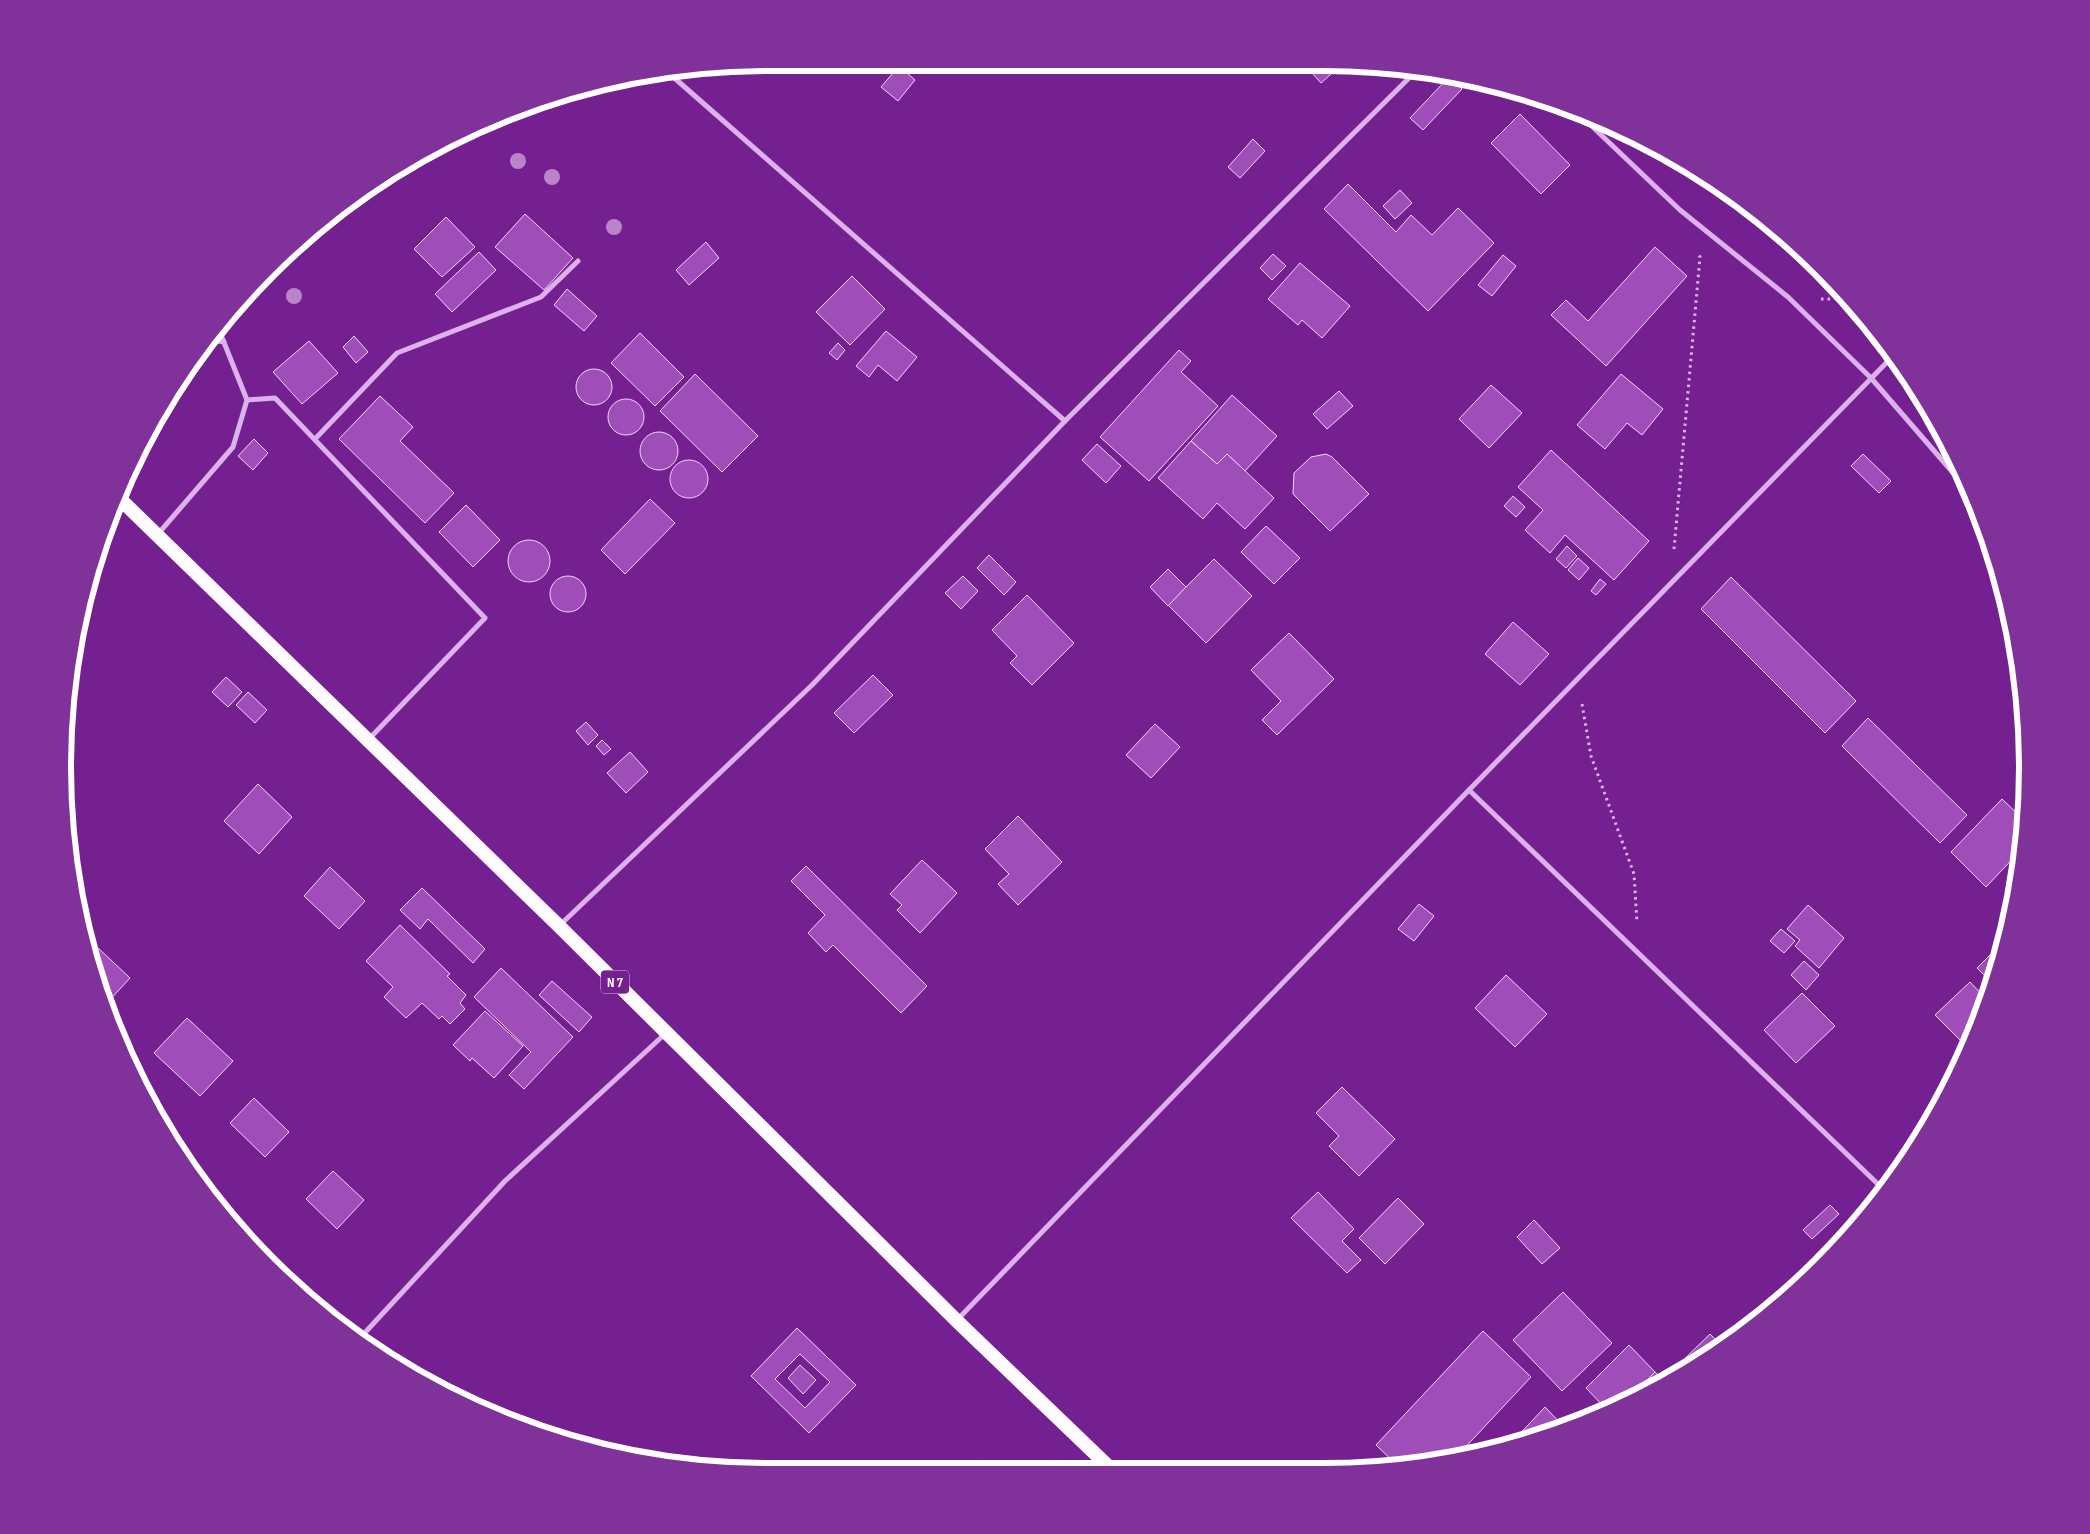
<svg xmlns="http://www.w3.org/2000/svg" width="2090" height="1534" font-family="'Sofia Sans Condensed',sans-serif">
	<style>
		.building { fill: #9e4db9; stroke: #f0d6f9; fill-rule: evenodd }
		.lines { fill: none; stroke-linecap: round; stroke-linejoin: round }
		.path { stroke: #ddb1ed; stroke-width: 3; stroke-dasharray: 2.5 4; stroke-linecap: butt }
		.minor { stroke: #ddb1ed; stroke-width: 5 }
		.trunk { stroke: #fefbff; stroke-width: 14 }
		.tree { fill: #b984ca }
		.labels { text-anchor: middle; stroke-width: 5; stroke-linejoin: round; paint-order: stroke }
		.shield { fill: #752091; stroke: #d6bcde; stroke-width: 1 }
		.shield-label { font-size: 14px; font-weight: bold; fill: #fff }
		.rim { fill: none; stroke: #fff; stroke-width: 6 }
	</style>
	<rect width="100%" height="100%" fill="#752091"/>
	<!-- building -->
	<g class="building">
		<polygon points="1303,63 1323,63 1341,65 1321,83"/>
		<polygon points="899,66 915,80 898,101 881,87"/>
		<polygon points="1447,79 1452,79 1462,89 1423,130 1410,118"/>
		<polygon points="1520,114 1570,165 1541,194 1491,143"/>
		<polygon points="1253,139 1265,151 1240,178 1228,167"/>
		<polygon points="1348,184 1396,232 1411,215 1432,235 1458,208 1494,243 1428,311 1324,209"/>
		<polygon points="1400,190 1412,203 1395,219 1383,206"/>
		<polygon points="525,214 573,258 544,290 495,247"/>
		<polygon points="446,217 475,247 442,277 414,249"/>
		<polygon points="706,242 719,258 689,285 676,270"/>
		<polygon points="1655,247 1687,276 1606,366 1551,315 1566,300 1588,321"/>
		<polygon points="479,252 496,270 452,312 435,294"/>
		<polygon points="1273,254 1286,266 1272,280 1260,268"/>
		<polygon points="1503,255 1516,266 1492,296 1478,285"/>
		<polygon points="1300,263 1350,306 1322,338 1302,320 1298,325 1268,299"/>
		<polygon points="852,276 885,309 850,345 816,312"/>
		<polygon points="567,289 597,316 584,331 554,305"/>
		<polygon points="886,331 917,357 897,381 878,365 869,377 856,366"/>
		<polygon points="640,333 684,377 655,406 611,363"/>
		<polygon points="354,336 368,352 356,363 343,347"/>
		<polygon points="309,341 338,373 302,404 273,372"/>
		<polygon points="838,343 845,350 837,360 829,353"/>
		<polygon points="1179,350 1191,361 1181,372 1218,406 1149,481 1100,437"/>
		<circle cx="594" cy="387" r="18"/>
		<polygon points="695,374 758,436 722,472 660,411"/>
		<polygon points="1621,374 1663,409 1642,435 1627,423 1605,449 1577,425"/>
		<polygon points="1491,385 1522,413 1489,448 1459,419"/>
		<polygon points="1339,391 1353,406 1327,429 1313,414"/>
		<polygon points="1232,395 1277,436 1245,471 1227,454 1217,464 1191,441"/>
		<polygon points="380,396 413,427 400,441 454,493 425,523 339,439"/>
		<circle cx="626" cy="417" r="18"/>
		<circle cx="659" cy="451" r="19"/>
		<polygon points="254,439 268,453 253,470 238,456"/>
		<polygon points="1191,441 1217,464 1227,454 1274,498 1245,529 1217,503 1203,519 1158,478"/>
		<polygon points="1097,444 1121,466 1106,483 1082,460"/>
		<polygon points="1551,450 1649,541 1614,580 1565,535 1550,553 1525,530 1543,510 1518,487"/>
		<polygon points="1326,454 1332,457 1369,494 1330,531 1293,494 1294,473 1311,457"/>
		<polygon points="1863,454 1891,481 1879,493 1851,466"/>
		<circle cx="689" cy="479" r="19"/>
		<polygon points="1513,496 1525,507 1516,517 1504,506"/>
		<polygon points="650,499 675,523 625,574 601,550"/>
		<polygon points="466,505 500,540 473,567 439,532"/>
		<polygon points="1266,526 1300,558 1274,584 1241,552"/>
		<circle cx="529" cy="561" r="21"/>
		<polygon points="1567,546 1577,556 1566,568 1556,559"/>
		<polygon points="989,555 1016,582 1004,595 977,568"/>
		<polygon points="1578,558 1589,568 1579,580 1568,570"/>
		<polygon points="1214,559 1252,596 1206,643 1168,605"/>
		<polygon points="1168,569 1186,587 1168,606 1150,587"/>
		<circle cx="568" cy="594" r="18"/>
		<polygon points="963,576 978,591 961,609 945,593"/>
		<polygon points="1731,577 1856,701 1825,733 1701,609"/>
		<polygon points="1600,579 1606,584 1596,595 1591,591"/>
		<polygon points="1027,595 1074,643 1032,685 1010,663 1017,656 992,630"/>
		<polygon points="1513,622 1549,654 1520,685 1485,654"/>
		<polygon points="1289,633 1334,679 1277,735 1262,720 1281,701 1251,670"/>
		<polygon points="873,675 893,695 854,733 834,713"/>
		<polygon points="226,677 242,692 228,707 212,692"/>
		<polygon points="248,692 267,710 255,723 236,705"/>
		<polygon points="1868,718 1967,815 1940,843 1842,746"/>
		<polygon points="586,722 598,735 588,745 576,731"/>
		<polygon points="1155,724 1180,747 1151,778 1126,755"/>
		<polygon points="602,740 611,749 604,755 596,746"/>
		<polygon points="630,752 648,772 626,793 607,773"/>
		<polygon points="258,784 292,817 259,854 224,821"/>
		<polygon points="2002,799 2023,819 2022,849 1986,887 1951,852"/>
		<polygon points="1018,816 1062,862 1018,905 998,884 1009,874 985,849"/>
		<polygon points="922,860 957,893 920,933 897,910 902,905 890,894"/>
		<polygon points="806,866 927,986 901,1013 833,945 826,952 808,933 825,915 791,881"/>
		<polygon points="330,867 365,901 339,929 304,896"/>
		<polygon points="422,888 485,949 473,963 428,919 420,929 400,910"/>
		<polygon points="1419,904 1434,916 1414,941 1398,929"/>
		<polygon points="1808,905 1844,938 1819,968 1795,946 1800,940 1787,929"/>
		<polygon points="400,925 450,974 447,976 466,995 460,1003 465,1009 450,1024 442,1016 439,1019 422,1003 406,1018 384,997 393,987 366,961"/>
		<polygon points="1781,929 1795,941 1784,953 1770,941"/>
		<polygon points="2002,943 1992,983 1977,968"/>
		<polygon points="97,947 130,978 107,1003 93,951"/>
		<polygon points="1804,961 1819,975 1806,990 1791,975"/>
		<polygon points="501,968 573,1037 524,1089 509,1075 531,1052 474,997"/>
		<polygon points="1506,975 1547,1014 1515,1047 1475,1008"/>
		<polygon points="552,981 592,1017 579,1032 539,995"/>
		<polygon points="1970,982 1987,1000 1973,1032 1962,1042 1935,1015"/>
		<polygon points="1802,993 1835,1026 1796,1063 1764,1030"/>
		<polygon points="485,1011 523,1046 494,1078 472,1058 470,1061 453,1045"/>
		<polygon points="187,1018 233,1061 200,1096 154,1053"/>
		<polygon points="1342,1087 1395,1139 1359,1176 1329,1146 1339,1136 1316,1113"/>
		<polygon points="254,1098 289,1132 265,1157 230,1123"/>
		<polygon points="333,1171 364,1200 337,1229 306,1199"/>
		<polygon points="1318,1192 1354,1229 1342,1241 1361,1260 1347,1273 1291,1218"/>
		<polygon points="1398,1198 1424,1224 1385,1264 1359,1238"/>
		<polygon points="1830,1205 1839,1214 1812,1239 1803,1230"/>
		<polygon points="1534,1220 1560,1248 1542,1264 1517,1237"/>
		<polygon points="1563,1292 1612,1343 1562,1391 1513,1340"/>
		<path d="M797 1328 856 1385 809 1433 751 1376ZM800 1354 830 1382 805 1408 775 1379Z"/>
		<polygon points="1483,1331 1531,1377 1459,1454 1415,1465 1398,1466 1376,1445"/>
		<polygon points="1710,1334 1720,1344 1672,1372 1671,1372"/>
		<polygon points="1629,1345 1655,1372 1632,1395 1607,1410 1586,1388"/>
		<polygon points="800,1365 816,1380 803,1394 788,1378"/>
		<polygon points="1655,1372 1661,1378 1633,1395"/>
		<polygon points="1545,1407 1563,1426 1515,1439"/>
		<polygon points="979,1460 988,1468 970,1468"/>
	</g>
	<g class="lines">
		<!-- path -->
		<g class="path">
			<polyline points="1821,299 1832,299 1843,296"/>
			<polyline points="1674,549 1700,257 1697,252"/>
			<polyline points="1582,704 1591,756 1634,874 1637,922"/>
		</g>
		<!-- minor -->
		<g class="minor">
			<polyline points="671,75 1065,421"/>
			<polyline points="1576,111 1680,210 1788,297 1871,378 1968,490"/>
			<polyline points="213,340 224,342"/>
			<polyline points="247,400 275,398 485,618 369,739"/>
			<polyline points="315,439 397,353 541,297 578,261"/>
			<polyline points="142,446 157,429 155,426"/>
			<polyline points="158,534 233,447 247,400 219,330"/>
			<polyline points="1469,790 1883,1189"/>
			<polyline points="560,925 812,685 1065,421 1413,74"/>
			<polyline points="957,1320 1469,790 1893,356"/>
			<polyline points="360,1338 505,1181 666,1033"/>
		</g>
		<!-- trunk -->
		<polyline class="trunk" points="119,498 559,926 957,1321 1109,1467"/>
	</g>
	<!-- trees -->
	<g class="tree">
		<circle cx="518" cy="161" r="8"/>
		<circle cx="552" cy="177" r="8"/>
		<circle cx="614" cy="227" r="8"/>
		<circle cx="294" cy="296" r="8"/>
	</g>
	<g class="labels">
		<!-- shield labels -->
		<rect class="shield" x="601" y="970.5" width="28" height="23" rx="4"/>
		<g class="shield-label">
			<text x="615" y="987">N 7</text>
		</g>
	</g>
	<!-- crop -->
	<path d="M0 0H2090V1534H0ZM767 71H1323A696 696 0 0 1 2019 767V767A696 696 0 0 1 1323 1463H767A696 696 0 0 1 71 767V767A696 696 0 0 1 767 71Z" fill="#80329a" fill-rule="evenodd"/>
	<path class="rim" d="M767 71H1323A696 696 0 0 1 2019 767V767A696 696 0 0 1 1323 1463H767A696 696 0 0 1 71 767V767A696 696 0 0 1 767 71Z"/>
</svg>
